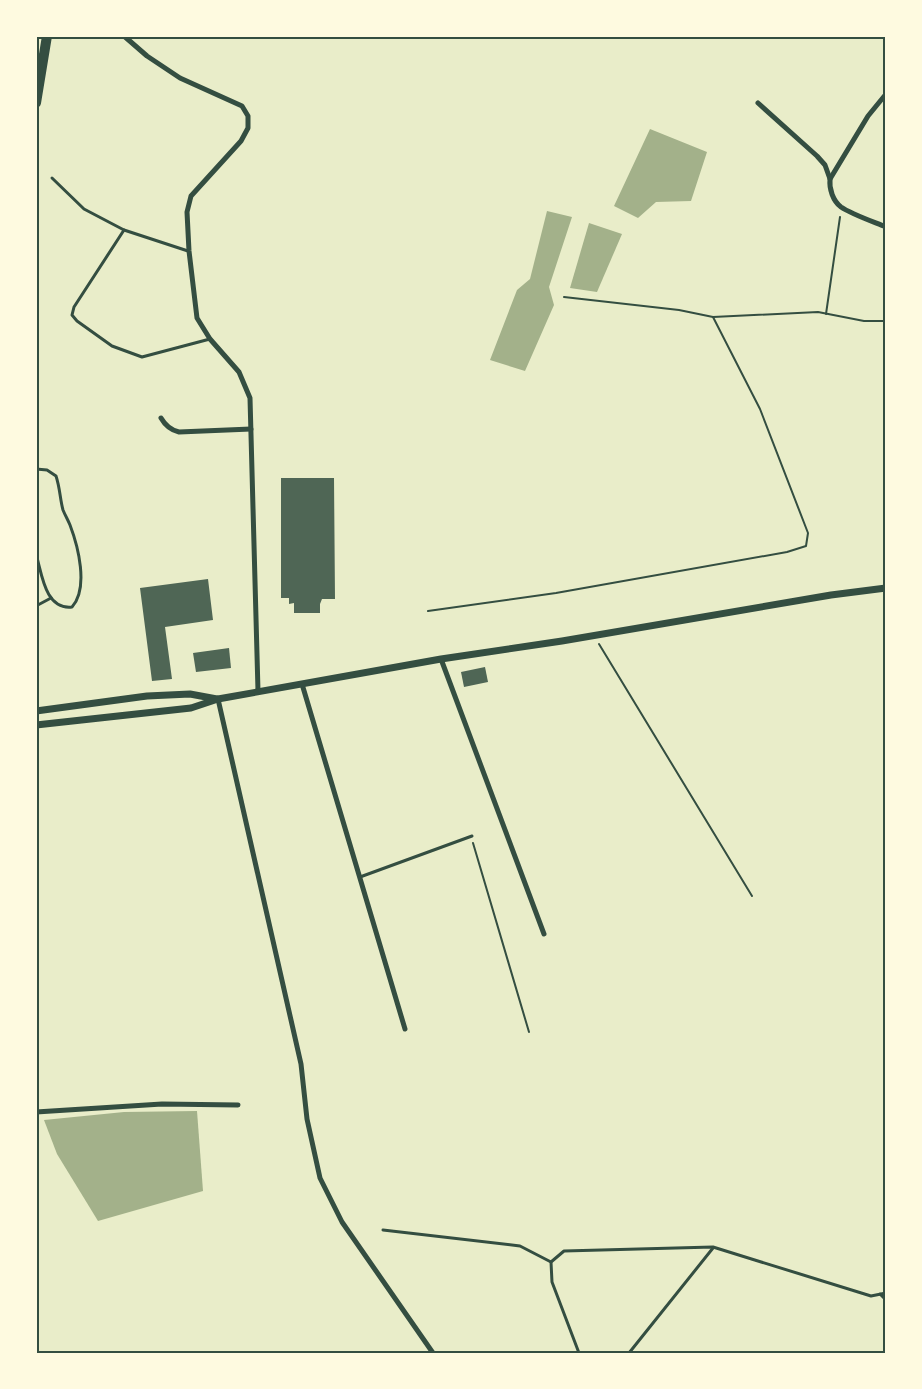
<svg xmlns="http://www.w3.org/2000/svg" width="922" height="1389" font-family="Karla,sans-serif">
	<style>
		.water { fill: #a3b18a }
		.building { fill: #4f6655 }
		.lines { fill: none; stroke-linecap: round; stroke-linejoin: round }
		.path { stroke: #344e41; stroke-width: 2 }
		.service { stroke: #344e41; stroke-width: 3 }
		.minor { stroke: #344e41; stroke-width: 5 }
		.tertiary { stroke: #344e41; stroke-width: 7 }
		.trunk { stroke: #344e41; stroke-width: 10 }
		.neatline { fill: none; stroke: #344e41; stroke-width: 2 }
	</style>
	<rect width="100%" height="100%" fill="#e9edc9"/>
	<!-- water -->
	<g class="water">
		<polygon points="650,129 707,152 691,201 656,202 638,218 614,206"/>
		<polygon points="547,211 572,217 549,287 554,305 525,371 490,360 517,290 530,279"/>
		<polygon points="589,223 622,234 597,292 570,288"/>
		<polygon points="197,1111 203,1191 98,1221 57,1154 44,1120 124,1112"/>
	</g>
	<!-- building -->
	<g class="building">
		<polygon points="281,478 334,478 335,599 322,599 320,604 320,613 294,613 294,603 289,604 289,598 281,598"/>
		<polygon points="208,579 213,620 165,627 172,679 152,681 140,588"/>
		<polygon points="229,648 231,668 196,672 193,653"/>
		<polygon points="485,667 488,682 464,687 461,672"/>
	</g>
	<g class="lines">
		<!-- path -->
		<g class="path">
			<polyline points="564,297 679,310 713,317 818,312 864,321 886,321"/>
			<polyline points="826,314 840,217"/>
			<polyline points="428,611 556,593 787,552 806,546 808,533 760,409 713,317"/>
			<polyline points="599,644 752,896"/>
			<polyline points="473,843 529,1032"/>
		</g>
		<!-- service -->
		<g class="service">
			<polyline points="52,178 84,209 124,230 188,251"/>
			<polyline points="124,230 74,307 72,315 77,321 112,346 142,357 210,339"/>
			<path d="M36 469 47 470 56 476C60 488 60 499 63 510 65 515 68 520 70 525 78 546 89 588 72 607 45 610 42 574 36 554"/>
			<polyline points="36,606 51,598"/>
			<polyline points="360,877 472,836"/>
			<polyline points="383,1230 520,1246 551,1262"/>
			<polyline points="880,1294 886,1300"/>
			<polyline points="579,1353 552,1282 551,1262 564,1251 713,1247 871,1296 886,1293"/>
			<polyline points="629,1353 713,1248"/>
		</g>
		<!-- minor -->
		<g class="minor">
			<polyline points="124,36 147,56 180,78 242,106 248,116 248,128 241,141 191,196 187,212 189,251 197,318 210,339 239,372 250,398 258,691"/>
			<path d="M886 94 868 116 830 179C829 189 833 201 841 207 851 214 874 222 886 227"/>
			<polyline points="758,103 817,156 825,165 830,179"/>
			<path d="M161 418C165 425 170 430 179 432L251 429"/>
			<polyline points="441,659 544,934"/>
			<polyline points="302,684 405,1029"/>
			<polyline points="218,699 301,1064 307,1119 320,1178 342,1222 433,1353"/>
			<polyline points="36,1112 162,1104 238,1105"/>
		</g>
		<!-- tertiary -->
		<g class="tertiary">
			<polyline points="36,711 147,696 190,694 217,699"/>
			<polyline points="36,725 191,708 218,699 441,659 562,641 831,595 886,588"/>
		</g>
		<!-- trunk -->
		<polyline class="trunk" points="36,103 47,36"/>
	</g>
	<!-- border -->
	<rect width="922" height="1389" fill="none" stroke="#fefae0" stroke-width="75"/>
	<rect x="38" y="38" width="846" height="1314" class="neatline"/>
</svg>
